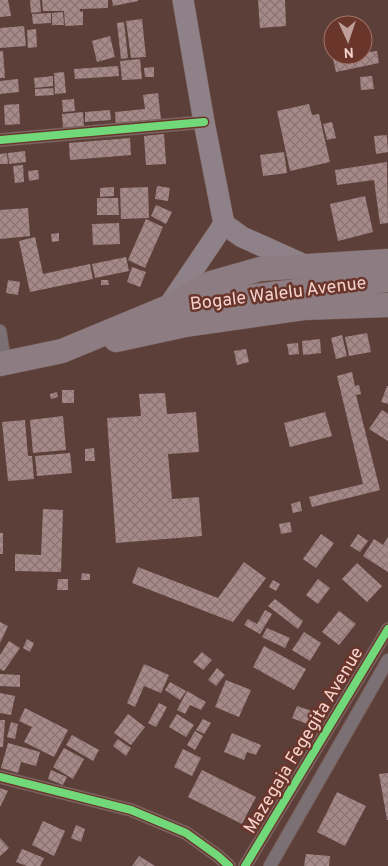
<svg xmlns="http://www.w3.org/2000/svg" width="388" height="866" font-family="Overpass,sans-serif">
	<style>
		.building { fill: url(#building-cross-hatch) }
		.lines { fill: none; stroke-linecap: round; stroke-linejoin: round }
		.street-casing { stroke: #785e59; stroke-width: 14 }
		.primary-casing { stroke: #785e59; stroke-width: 22 }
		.highway-casing { stroke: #785e59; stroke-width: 25 }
		.street { stroke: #7b7174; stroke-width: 12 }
		.primary { stroke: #8e8187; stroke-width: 21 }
		.highway { stroke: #8d7d82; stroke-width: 24 }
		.cycleway-casing { stroke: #6a352b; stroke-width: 11 }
		.cycleway { stroke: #71d979; stroke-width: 8 }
		.labels { text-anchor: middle; stroke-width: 5; stroke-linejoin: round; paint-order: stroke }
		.street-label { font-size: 18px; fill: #f5d3cc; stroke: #6a352b }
	</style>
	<defs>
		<pattern id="building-cross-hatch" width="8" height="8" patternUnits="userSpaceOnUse" patternTransform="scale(1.25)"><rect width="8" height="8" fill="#a68a89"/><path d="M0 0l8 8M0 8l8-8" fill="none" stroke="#8a7472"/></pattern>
	</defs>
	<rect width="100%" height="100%" fill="#5c3f39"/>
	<!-- building -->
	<g class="building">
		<polygon points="0,0 8,0 11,16 0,17"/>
		<polygon points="30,0 40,0 41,12 31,13"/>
		<polygon points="42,0 108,0 108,8 80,9 80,12 83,11 83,25 65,26 64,11 43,11"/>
		<polygon points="112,0 138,0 138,1 113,6"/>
		<polygon points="258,0 285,0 286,26 260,28"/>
		<polygon points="63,12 64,25 52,25 52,13"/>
		<polygon points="51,13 51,23 33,24 32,14"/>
		<polygon points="142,19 146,57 131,58 126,21"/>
		<polygon points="124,22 128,58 121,59 117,23"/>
		<polygon points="24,26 26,46 0,48 0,28"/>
		<polygon points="36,29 37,47 28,48 27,30"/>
		<polygon points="110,36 115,57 97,62 92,41"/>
		<polygon points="0,51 3,51 5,78 0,78"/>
		<polygon points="377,51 379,63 336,72 333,59 363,55 363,53"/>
		<polygon points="140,59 142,79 122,80 120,61"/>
		<polygon points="118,66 119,76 75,79 74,69"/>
		<polygon points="154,67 154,77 145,77 144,68"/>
		<polygon points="64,72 66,93 55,94 54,73"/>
		<polygon points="53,76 53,86 35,88 34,78"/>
		<polygon points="372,76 374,89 361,90 360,77"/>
		<polygon points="18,79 19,92 0,94 0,81"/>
		<polygon points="53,88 54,95 35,96 35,89"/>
		<polygon points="158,93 161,120 116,125 115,112 145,109 143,95"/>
		<polygon points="74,99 75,111 63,112 62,100"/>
		<polygon points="19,104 20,124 5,125 4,105"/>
		<polygon points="309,104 312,115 319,114 330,162 290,171 277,111"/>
		<polygon points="110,110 111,120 85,122 85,112"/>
		<polygon points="83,112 84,127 63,129 62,114"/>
		<polygon points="332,122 336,138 327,140 323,124"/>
		<polygon points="164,134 166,164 146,165 144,136"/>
		<polygon points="387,135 388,152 376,154 374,136"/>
		<polygon points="130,138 131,155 70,160 69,143"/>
		<polygon points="25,151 26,162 9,164 8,153"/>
		<polygon points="284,152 287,173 263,176 260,155"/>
		<polygon points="7,153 8,164 0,164 0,154"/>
		<polygon points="387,162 388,223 380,224 374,180 337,185 335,170"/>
		<polygon points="23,165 24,182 15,183 13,166"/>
		<polygon points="38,170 39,179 29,181 28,171"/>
		<polygon points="157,186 170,188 168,201 155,199"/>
		<polygon points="114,187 114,196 100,197 100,188"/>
		<polygon points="148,187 149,218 121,219 120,188"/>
		<polygon points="365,196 373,232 338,241 330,204"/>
		<polygon points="97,198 118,198 119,215 97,215"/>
		<polygon points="156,205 172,212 166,224 151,216"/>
		<polygon points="28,208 30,236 0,239 0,210"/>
		<polygon points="146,219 163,227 145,268 128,260"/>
		<polygon points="119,223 120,244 93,245 92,224"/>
		<polygon points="59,233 59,241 52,242 51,234"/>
		<polygon points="35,237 43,274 90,264 93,279 30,292 19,241"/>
		<polygon points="126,257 129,271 95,278 92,264"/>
		<polygon points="132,267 146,272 140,287 127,282"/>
		<polygon points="8,280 20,282 18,295 6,293"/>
		<polygon points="101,280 108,280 109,285 101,285"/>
		<polygon points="367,333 371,352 349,356 345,337"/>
		<polygon points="342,335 347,356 336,359 331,338"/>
		<polygon points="320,339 321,353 303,355 302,341"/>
		<polygon points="298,343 299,354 289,355 287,344"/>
		<polygon points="246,349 249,362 237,365 234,351"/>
		<polygon points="352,372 355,386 359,385 361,394 356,395 380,490 312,507 309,497 363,484 337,376"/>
		<polygon points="387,386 388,386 388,404 381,402"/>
		<rect x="62" y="390" width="12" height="13"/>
		<polygon points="57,392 58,397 51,399 50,394"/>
		<polygon points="165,393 167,414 196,412 199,452 168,454 172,499 199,497 202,536 116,543 107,418 141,416 139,394"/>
		<polygon points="382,410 388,414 388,441 369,429"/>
		<polygon points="325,412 332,436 290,447 284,423"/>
		<polygon points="63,416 66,450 33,453 30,420"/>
		<polygon points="25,420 28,456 32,456 34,479 8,481 2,422"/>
		<polygon points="94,448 95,461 85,461 85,449"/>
		<polygon points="70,453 72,473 37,476 35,456"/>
		<polygon points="300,501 302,511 293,513 291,504"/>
		<polygon points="43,509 63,510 61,572 15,571 15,554 41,555"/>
		<polygon points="290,522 292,532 281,534 279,524"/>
		<rect x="0" y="533" width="3" height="21"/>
		<polygon points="321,534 334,543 316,568 303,559"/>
		<polygon points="358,534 368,541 360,552 350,546"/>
		<polygon points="388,537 388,572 363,556 374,539 383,545"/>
		<polygon points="244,562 266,578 233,622 132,583 138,567 218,598"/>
		<polygon points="357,563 382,586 367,602 342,579"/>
		<polygon points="82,573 90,574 90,580 81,580"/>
		<polygon points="58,579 68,579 68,590 57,590"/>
		<polygon points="318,579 330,588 318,604 306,595"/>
		<polygon points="273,580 280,584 276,591 269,587"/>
		<polygon points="275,599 303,621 298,629 268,606"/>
		<polygon points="265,610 272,614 260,634 244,625 248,619 257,624"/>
		<polygon points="339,611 356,624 339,645 322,632"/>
		<polygon points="0,622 8,626 0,643"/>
		<polygon points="267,628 290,638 285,648 262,637"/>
		<polygon points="304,632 321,643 310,661 292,650"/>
		<polygon points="27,639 34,643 30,652 23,648"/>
		<polygon points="9,641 20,648 4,671 0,669 0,655"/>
		<polygon points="264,646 306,669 294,690 253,667"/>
		<polygon points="202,652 212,660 203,670 193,662"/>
		<polygon points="144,664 169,675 161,693 144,686 135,707 127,703"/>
		<polygon points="217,668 225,675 216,686 208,680"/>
		<polygon points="0,674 20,675 20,687 0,686"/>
		<polygon points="226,680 251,690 239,717 215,707"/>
		<polygon points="170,682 186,691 180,700 165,690"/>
		<polygon points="187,691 206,702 201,710 190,705 185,714 177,710"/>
		<polygon points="0,693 15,696 11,715 0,713"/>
		<polygon points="159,703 167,707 156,727 148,723"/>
		<polygon points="297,706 312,711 307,724 292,718"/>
		<polygon points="25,708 68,730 54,757 24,742 32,727 19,721"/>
		<polygon points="314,711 323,715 318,726 309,723"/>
		<polygon points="128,714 145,727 131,745 114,733"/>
		<polygon points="177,714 194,725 186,737 169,727"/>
		<polygon points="203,719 211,723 204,734 196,730"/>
		<polygon points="0,720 5,720 3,747 0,747"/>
		<polygon points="11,722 18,724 15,739 7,737"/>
		<polygon points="195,731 203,736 195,750 187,745"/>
		<polygon points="232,733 261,745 256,755 247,752 244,760 224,752"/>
		<polygon points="72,735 99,750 93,761 66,745"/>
		<polygon points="118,739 131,748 126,756 113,746"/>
		<polygon points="8,743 40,752 36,766 21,762 18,773 1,768"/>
		<polygon points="64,748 84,759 73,779 53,767"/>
		<polygon points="183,749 201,758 192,776 174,767"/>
		<polygon points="51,770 67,777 63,785 48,779"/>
		<polygon points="202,770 256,797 242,824 188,797"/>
		<polygon points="388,773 388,820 387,820 379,774"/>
		<polygon points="0,788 8,791 0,807"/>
		<polygon points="337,792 366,806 345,846 317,832"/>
		<polygon points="43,821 65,831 54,856 32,845"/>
		<polygon points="76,825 85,829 81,842 71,838"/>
		<polygon points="0,838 9,848 0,856"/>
		<polygon points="22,849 44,858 40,866 27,866 16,862"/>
		<polygon points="306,854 330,856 329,866 304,866"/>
		<polygon points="139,856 155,866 132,866"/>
	</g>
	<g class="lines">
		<!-- street casing -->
		<g class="street-casing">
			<g id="street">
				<polyline points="0,140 204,122"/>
				<polyline points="0,331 5,363"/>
				<polyline points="0,777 131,810 186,833 218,856 229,866"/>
				<polyline points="245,866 388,629"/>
				<polyline points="270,866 388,660"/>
			</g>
		</g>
		<!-- primary casing -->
		<g class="primary-casing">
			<g id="primary">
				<polyline points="183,0 204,122 224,224 242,237 307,266"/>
				<polyline points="168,307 224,224"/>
			</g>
		</g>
		<!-- highway casing -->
		<g class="highway-casing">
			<g id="highway">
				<polyline points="180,305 388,280"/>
				<polyline points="116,340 185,325 304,308 388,305"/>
				<polyline points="0,364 62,351 168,307 211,283 260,269 388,261"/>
			</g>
		</g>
		<!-- street -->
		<use href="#street" class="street"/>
		<!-- primary -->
		<use href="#primary" class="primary"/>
		<!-- highway -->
		<use href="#highway" class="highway"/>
		<!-- cycleway casing -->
		<g class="cycleway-casing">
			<g id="cycleway">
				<polyline points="0,140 204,122"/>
				<polyline points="0,777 131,810 186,833 218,856 229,866"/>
				<polyline points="245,866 388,629"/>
			</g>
		</g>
		<!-- cycleway -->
		<use href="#cycleway" class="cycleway"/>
	</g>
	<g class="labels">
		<!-- street labels -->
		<g class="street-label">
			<text transform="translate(278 293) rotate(-7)" y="6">Bogale Walelu Avenue</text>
			<text transform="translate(303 740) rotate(-59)" y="6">Mazegaja Fegegita Avenue</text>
		</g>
	</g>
	<!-- north arrow -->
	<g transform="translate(348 40) rotate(177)"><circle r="24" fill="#6a352b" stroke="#a2746b"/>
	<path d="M0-4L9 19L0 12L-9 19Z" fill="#bf9f99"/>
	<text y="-8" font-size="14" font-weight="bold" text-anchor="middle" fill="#f5d3cc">N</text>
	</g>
</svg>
